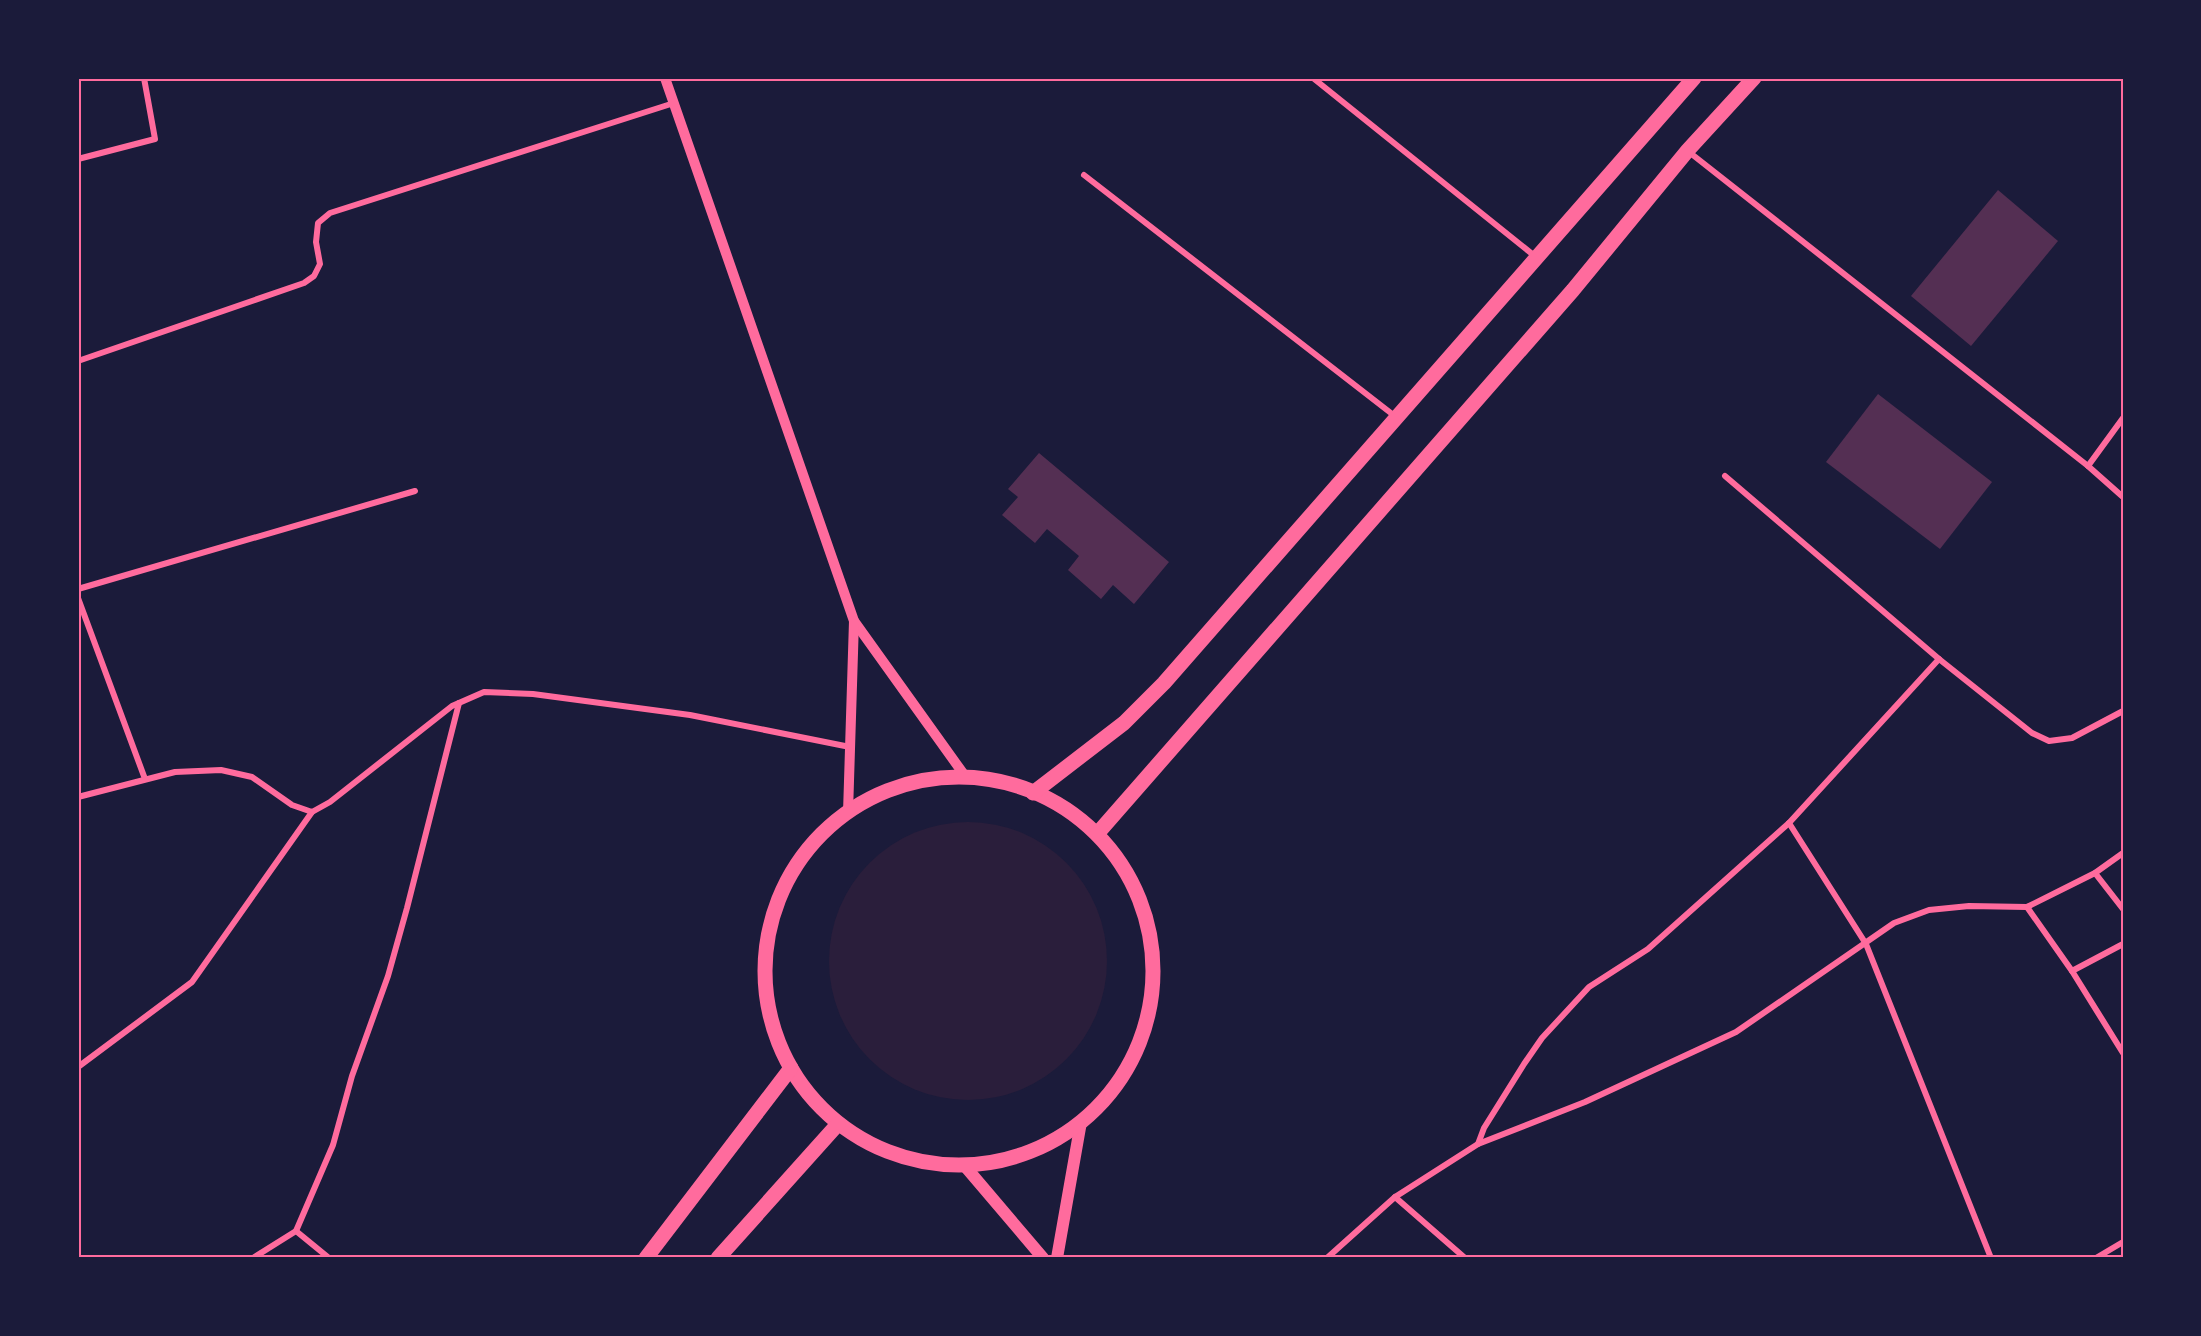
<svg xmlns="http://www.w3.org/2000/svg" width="2201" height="1336" font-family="'IBM Plex Sans',sans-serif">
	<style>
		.green { fill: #2a1e3b }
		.building { fill: #542f53 }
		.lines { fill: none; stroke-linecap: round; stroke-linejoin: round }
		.minor { stroke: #ff6b9d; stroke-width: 6 }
		.tertiary { stroke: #ff6b9d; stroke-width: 10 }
		.secondary { stroke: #ff6b9d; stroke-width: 12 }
		.primary { stroke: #ff6b9d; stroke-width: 15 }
		.neatline { fill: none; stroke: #ff6b9d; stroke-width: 2 }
	</style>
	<rect width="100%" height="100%" fill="#1b1b3a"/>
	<!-- green -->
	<circle class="green" cx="968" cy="961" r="139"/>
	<!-- building -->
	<g class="building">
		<polygon points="1998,190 2058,241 1971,346 1911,296"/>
		<polygon points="1878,394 1992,482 1940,549 1826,462"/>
		<polygon points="1039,453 1169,562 1134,604 1113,585 1101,599 1068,570 1079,556 1047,529 1035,543 1002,515 1018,497 1008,489"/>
	</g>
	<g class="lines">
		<!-- minor -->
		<g class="minor">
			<polyline points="1313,78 1536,257"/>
			<polyline points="1689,152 2088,466 2123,497"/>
			<polyline points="78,159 155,139 144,78"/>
			<polyline points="1084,175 1396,417"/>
			<polyline points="78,361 304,283 314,276 320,264 316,242 318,223 330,213 674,103"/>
			<polyline points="2088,466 2123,418"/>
			<polyline points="1725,476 1939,659 2032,733 2049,741 2072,738 2123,711"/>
			<polyline points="78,589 415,491"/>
			<polyline points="78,598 145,779"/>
			<polyline points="78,797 175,772 221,770 252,777 292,805 312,812 330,802 452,706 484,692 533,694 690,715 850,747"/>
			<polyline points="1789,823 1866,944 1991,1258"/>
			<polyline points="2095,873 2123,909"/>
			<polyline points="2027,907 2072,971 2123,1053"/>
			<polyline points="2072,971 2123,944"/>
			<polyline points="78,1067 192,982 312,812"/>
			<polyline points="1478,1144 1585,1102 1736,1032 1894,923 1929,910 1969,906 2027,907 2095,873 2123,853"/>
			<polyline points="1395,1197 1465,1258"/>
			<polyline points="296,1231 329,1258"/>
			<polyline points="253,1258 296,1231 333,1145 352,1076 388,976 407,908 459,703"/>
			<polyline points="1327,1258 1395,1197 1478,1144 1484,1128 1524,1064 1542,1038 1589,987 1648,949 1789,823 1939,659"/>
			<polyline points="2096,1258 2123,1242"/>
		</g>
		<!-- tertiary -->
		<g class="tertiary">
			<polyline points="665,78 854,621 965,776"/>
			<polyline points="848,813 854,621"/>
		</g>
		<!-- secondary -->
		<g class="secondary">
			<polyline points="964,1165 1043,1258"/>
			<polyline points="1057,1258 1081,1122"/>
		</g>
		<!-- primary -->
		<g class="primary">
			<circle cx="959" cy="971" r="194"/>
			<polyline points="1033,793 1124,723 1164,683 1694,78"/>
			<polyline points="1097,834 1573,290 1688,150 1754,78"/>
			<polyline points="646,1258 791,1068"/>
			<polyline points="718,1258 838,1124"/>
		</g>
	</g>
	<!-- border -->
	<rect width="2201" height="1336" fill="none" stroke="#1b1b3a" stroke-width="159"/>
	<rect x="80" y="80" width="2042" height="1176" class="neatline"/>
</svg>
